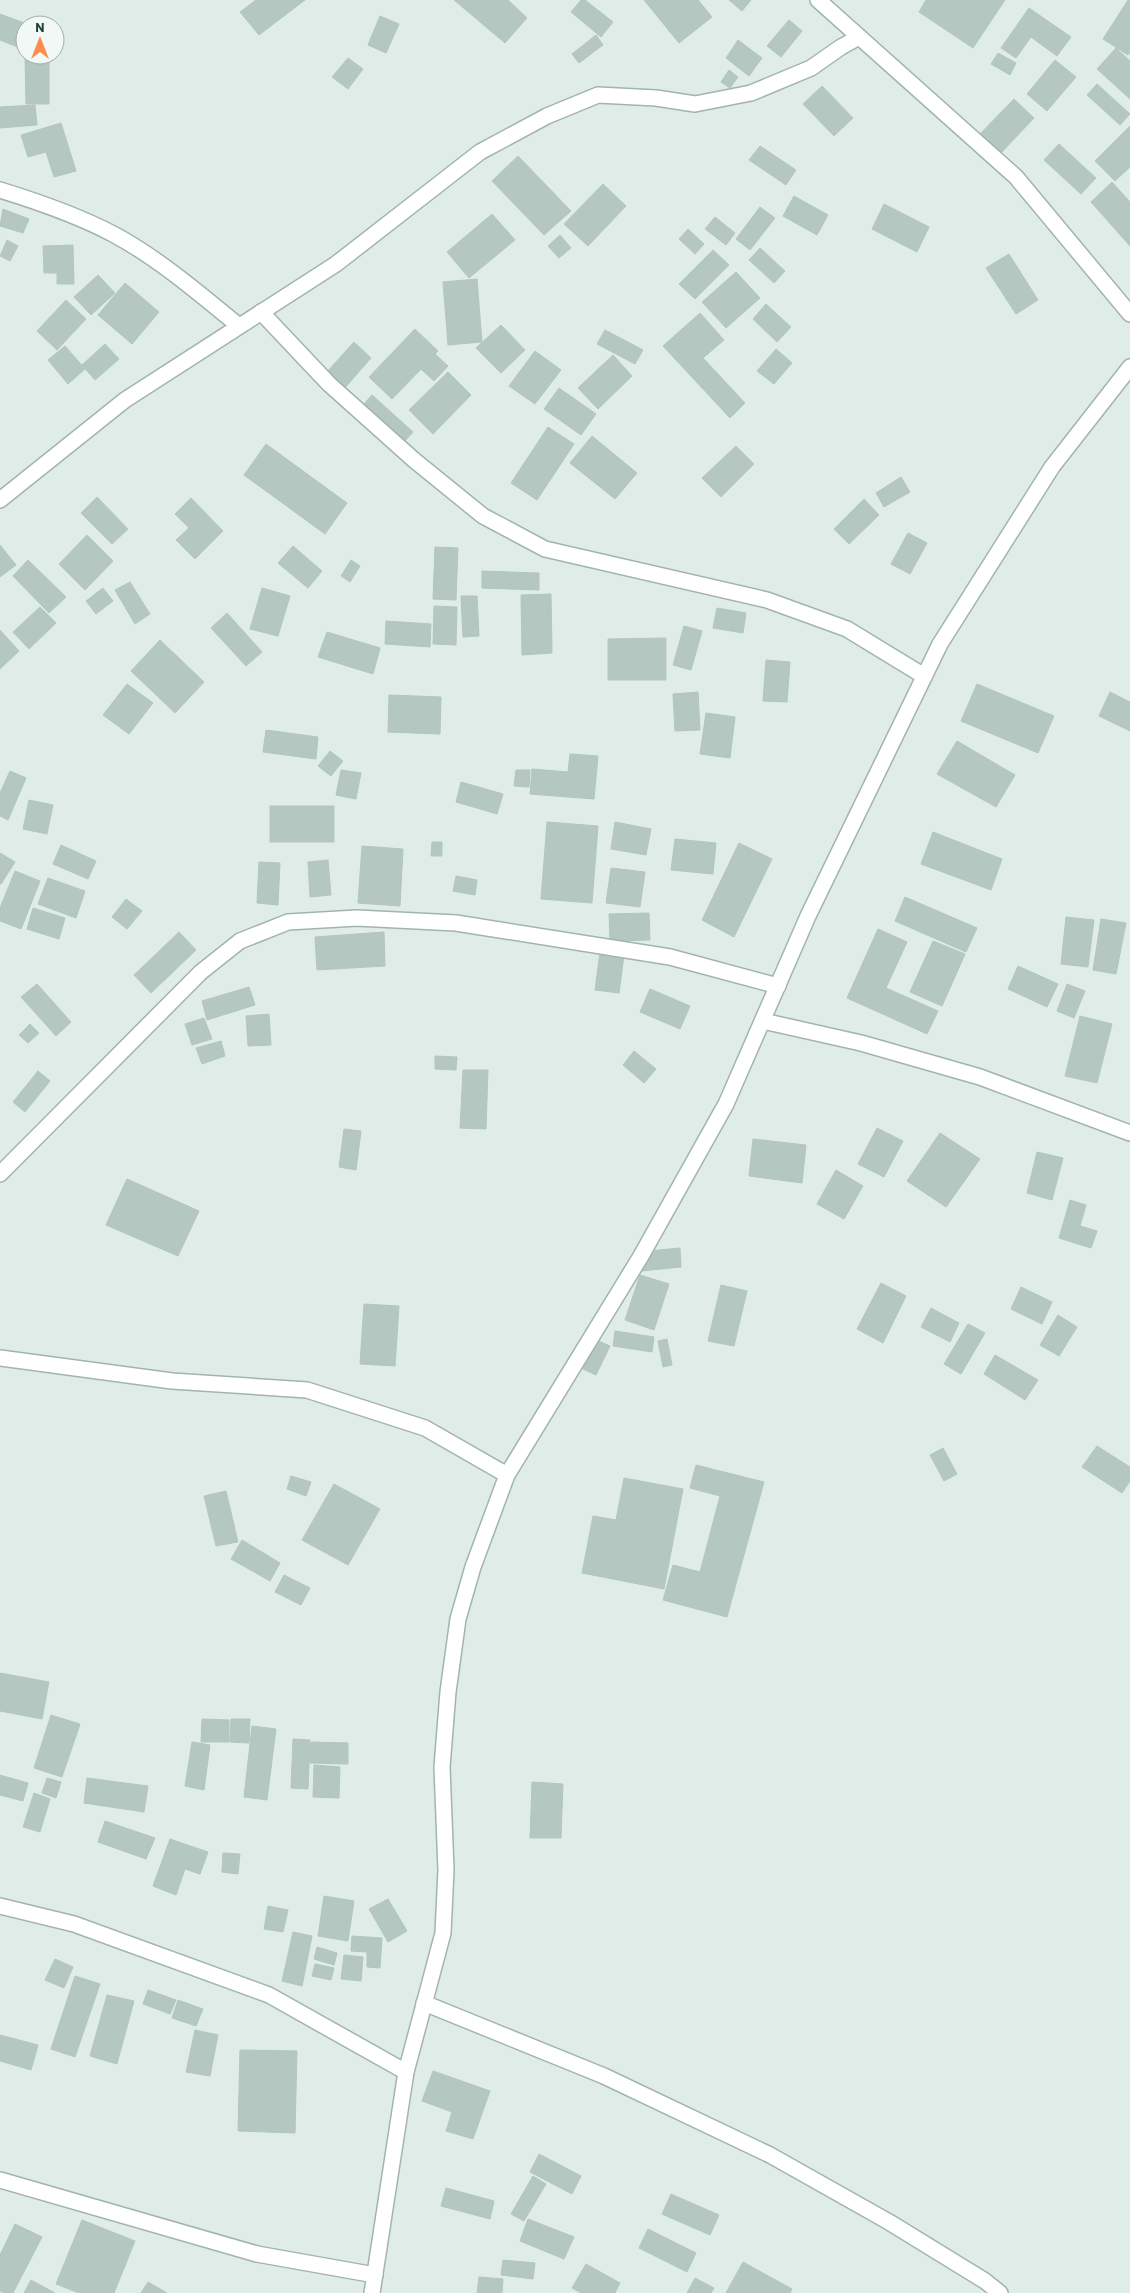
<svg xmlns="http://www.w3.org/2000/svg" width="1130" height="2293" font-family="Barlow,sans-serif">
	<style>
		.building { fill: #b5c7c1; stroke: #b2c6c0 }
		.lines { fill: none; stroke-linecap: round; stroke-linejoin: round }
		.minor-casing { stroke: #a2b4b0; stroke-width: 18 }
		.minor { stroke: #fff; stroke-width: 15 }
	</style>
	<rect width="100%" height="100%" fill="#e0ece8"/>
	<!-- building -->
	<g class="building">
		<polygon points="256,0 305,0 259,35 240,12"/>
		<polygon points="454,0 508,0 527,18 505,43"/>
		<polygon points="581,0 585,0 613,22 601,37 571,12"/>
		<polygon points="644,0 698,0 712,17 679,43"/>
		<polygon points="729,0 751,0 742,11"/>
		<polygon points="926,0 1005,0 973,48 919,12"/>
		<polygon points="1128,0 1130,0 1130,52 1128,55 1103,39"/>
		<polygon points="1029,8 1071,37 1057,56 1031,37 1016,58 1001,48"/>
		<polygon points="0,14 30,25 25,25 25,50 0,40"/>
		<polygon points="380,16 399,24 386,53 368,45"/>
		<polygon points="789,20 802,31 781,57 767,46"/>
		<polygon points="596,35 603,45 579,63 572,54"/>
		<polygon points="738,40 762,58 749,76 726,58"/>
		<polygon points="1116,48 1130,61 1130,99 1097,69"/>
		<polygon points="998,53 1016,63 1010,75 991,64"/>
		<polygon points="25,56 49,56 49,104 26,104"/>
		<polygon points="348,58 363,69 348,89 332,77"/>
		<polygon points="1055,60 1076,77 1047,111 1027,94"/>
		<polygon points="729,70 738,77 730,88 721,82"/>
		<polygon points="1097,84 1130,114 1120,125 1087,95"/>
		<polygon points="822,86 853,118 834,136 803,104"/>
		<polygon points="1014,99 1034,118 999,155 978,136"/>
		<polygon points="35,105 37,125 0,128 0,107"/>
		<polygon points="61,123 76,171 54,177 46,152 28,157 21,135"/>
		<polygon points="1130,126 1130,167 1115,181 1095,161"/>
		<polygon points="1059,144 1096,178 1081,194 1044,160"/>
		<polygon points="760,146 796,170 786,185 749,160"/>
		<polygon points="518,156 571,211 544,235 492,181"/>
		<polygon points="1112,182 1130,202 1130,246 1091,202"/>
		<polygon points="603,184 626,206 588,246 564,224"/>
		<polygon points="794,196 828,215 817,235 783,216"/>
		<polygon points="884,204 929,227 917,252 872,229"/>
		<polygon points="760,207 775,218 750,250 736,239"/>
		<polygon points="3,209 29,219 23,233 0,226"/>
		<polygon points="492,214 515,240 469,278 447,252"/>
		<polygon points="715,217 735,233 726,245 705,229"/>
		<polygon points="688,229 704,244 695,254 679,239"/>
		<polygon points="560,235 571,248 559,258 548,246"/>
		<polygon points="7,240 18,246 10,261 0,256"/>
		<polygon points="73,245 74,284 57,284 57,273 44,273 43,246"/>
		<polygon points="760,248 785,271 774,283 749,260"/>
		<polygon points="713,250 729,265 695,299 679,284"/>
		<polygon points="1009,254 1038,300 1016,314 986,268"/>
		<polygon points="736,272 760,298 726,328 702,302"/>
		<polygon points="98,275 115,293 91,315 74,297"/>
		<polygon points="477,279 482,342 448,345 443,282"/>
		<polygon points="125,283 159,312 132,344 98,315"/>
		<polygon points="66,300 86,319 57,350 37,331"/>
		<polygon points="766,304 791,327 777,342 753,319"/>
		<polygon points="700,313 724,340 703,358 745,403 730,418 663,346"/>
		<polygon points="501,325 525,350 501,373 476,348"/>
		<polygon points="415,329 438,351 435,354 448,366 434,381 421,369 392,399 369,377"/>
		<polygon points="605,330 643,350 635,364 597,344"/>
		<polygon points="354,342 371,358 335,399 317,383"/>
		<polygon points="105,344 119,359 95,380 82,365"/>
		<polygon points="65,346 85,369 68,384 48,360"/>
		<polygon points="776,349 792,363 774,384 757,371"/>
		<polygon points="535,351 561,370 535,404 509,386"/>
		<polygon points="613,355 632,376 598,409 578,388"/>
		<polygon points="448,372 471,395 433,434 409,410"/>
		<polygon points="559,388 596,414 581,435 544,409"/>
		<polygon points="372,395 413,432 397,450 356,413"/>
		<polygon points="548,427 574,444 537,500 511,483"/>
		<polygon points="592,436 637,473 615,499 570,463"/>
		<polygon points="266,444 347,503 325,534 244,475"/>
		<polygon points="736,446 754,464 721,497 702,478"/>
		<polygon points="901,477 910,492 884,507 876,493"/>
		<polygon points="97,497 128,529 112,544 81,513"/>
		<polygon points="191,498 223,531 195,559 176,540 189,528 175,514"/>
		<polygon points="864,499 879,515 849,544 834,529"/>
		<polygon points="908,533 927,543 910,574 891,564"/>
		<polygon points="87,535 113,561 85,590 59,564"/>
		<polygon points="0,545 16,565 0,577"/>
		<polygon points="293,546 322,571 308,588 278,563"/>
		<polygon points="435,547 458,548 456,600 433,599"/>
		<polygon points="28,560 66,597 49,613 13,576"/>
		<polygon points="351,560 360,566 350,582 341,576"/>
		<polygon points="482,571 539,573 539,590 482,588"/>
		<polygon points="130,582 150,614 135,624 115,590"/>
		<polygon points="103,588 113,601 96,614 86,601"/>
		<polygon points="262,588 290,596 278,636 250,629"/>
		<polygon points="551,594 552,653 522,655 521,595"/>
		<polygon points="461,596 477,596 479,636 463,637"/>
		<polygon points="434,606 457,607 456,645 433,644"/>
		<polygon points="40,607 56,623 29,649 13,632"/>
		<polygon points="717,608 746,613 743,633 713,628"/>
		<polygon points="227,613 262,652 246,666 211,628"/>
		<polygon points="386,621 431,624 430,647 385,644"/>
		<polygon points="684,626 702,631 691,670 673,665"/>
		<polygon points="0,630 19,651 0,669"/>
		<polygon points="327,632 380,648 373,674 318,657"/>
		<polygon points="666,638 666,680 608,680 608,639"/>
		<polygon points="160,640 204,682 175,713 131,671"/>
		<polygon points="766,660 790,662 787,702 763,701"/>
		<polygon points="127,684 153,703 129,734 103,715"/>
		<polygon points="977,684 1054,716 1038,753 961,721"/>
		<polygon points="698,692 700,730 675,731 673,694"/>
		<polygon points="1110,692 1130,702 1130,731 1099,716"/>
		<polygon points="389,695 441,697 440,734 388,732"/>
		<polygon points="706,713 735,717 730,758 700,754"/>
		<polygon points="266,730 318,737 316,759 263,752"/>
		<polygon points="957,741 1015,775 996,807 937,774"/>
		<polygon points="330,751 343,761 331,776 318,766"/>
		<polygon points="570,754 598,756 594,799 530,794 532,769 568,772"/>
		<polygon points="341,770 361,773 356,799 336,795"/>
		<polygon points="516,770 530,770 529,787 514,786"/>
		<polygon points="10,771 26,778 8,820 0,816 0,793"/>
		<polygon points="461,782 503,794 497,814 456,802"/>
		<polygon points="29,800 53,805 47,834 23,829"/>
		<rect x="270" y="806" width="64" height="36"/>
		<polygon points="547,822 598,826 592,903 541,899"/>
		<polygon points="615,822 651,829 646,855 611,849"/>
		<polygon points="933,832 1002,859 991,890 921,864"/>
		<polygon points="675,839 716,843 713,874 671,870"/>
		<polygon points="432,842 442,842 442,856 431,856"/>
		<polygon points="739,843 772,859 734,937 702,920"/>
		<polygon points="61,845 96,861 88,879 53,864"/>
		<polygon points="362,846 403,849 400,906 358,903"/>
		<polygon points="0,853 15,862 1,884 0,884"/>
		<polygon points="328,860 331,895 310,897 308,862"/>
		<polygon points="259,862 280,863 278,905 257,903"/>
		<polygon points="611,868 645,872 640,907 606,903"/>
		<polygon points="15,871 40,881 21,929 0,921 0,908"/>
		<polygon points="456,876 477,880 475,895 453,891"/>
		<polygon points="48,878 85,891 76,918 38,904"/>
		<polygon points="905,897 977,928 966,952 895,921"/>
		<polygon points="126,899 142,911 127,929 112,917"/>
		<polygon points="33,908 65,918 59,939 27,929"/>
		<polygon points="649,913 650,940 610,941 609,914"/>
		<polygon points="1066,917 1094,920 1088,967 1061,964"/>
		<polygon points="1101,919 1126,923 1116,974 1093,970"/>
		<polygon points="878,929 907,942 886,988 938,1011 927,1034 847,998"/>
		<polygon points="179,932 196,950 151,993 134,975"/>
		<polygon points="384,932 385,966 317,970 315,937"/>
		<polygon points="933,941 965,954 942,1006 910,992"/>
		<polygon points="600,952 624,955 619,993 595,990"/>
		<polygon points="1018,966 1058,984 1047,1007 1008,989"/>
		<polygon points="37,984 71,1022 56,1036 21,997"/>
		<polygon points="1067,984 1085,991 1074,1018 1057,1011"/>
		<polygon points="249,987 255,1005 207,1020 202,1001"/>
		<polygon points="650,989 690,1006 680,1029 640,1012"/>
		<polygon points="269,1014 271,1045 248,1046 246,1016"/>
		<polygon points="1080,1016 1112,1024 1097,1083 1065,1076"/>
		<polygon points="204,1018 212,1039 192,1045 185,1024"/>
		<polygon points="30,1024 39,1033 28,1043 19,1035"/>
		<polygon points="221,1041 225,1056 202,1064 196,1048"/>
		<polygon points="634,1051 656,1069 644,1083 623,1065"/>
		<polygon points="435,1056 457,1057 456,1070 435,1069"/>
		<polygon points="463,1070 488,1070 486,1129 460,1128"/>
		<polygon points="38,1071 50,1081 25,1112 13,1102"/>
		<polygon points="877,1128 903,1141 884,1177 858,1164"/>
		<polygon points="344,1129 361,1131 356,1170 339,1167"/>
		<polygon points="940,1133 980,1159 946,1207 907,1181"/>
		<polygon points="753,1139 806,1145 802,1183 749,1176"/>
		<polygon points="1037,1152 1063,1158 1052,1200 1027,1193"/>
		<polygon points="836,1170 863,1186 844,1219 817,1204"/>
		<polygon points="127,1179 199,1211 178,1256 106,1225"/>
		<polygon points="1070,1200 1086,1205 1080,1226 1097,1231 1091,1248 1059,1238"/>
		<polygon points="680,1248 681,1267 641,1271 639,1252"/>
		<polygon points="640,1275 669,1284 654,1330 625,1320"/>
		<polygon points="881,1283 906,1296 883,1343 857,1329"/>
		<polygon points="721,1285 747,1291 734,1346 708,1341"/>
		<polygon points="1021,1287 1052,1302 1042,1324 1011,1309"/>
		<polygon points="364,1304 399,1306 395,1366 360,1364"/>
		<polygon points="931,1308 959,1323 950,1342 921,1327"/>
		<polygon points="1058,1315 1077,1327 1059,1356 1040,1345"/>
		<polygon points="968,1324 985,1333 961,1374 944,1364"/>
		<polygon points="615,1331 654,1337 652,1352 613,1346"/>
		<polygon points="667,1339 672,1365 663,1367 658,1341"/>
		<polygon points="596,1340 610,1346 596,1375 583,1369"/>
		<polygon points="995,1355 1038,1380 1025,1400 984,1374"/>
		<polygon points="1097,1446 1130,1467 1130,1481 1122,1493 1082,1467"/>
		<polygon points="943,1448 957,1474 944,1481 930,1455"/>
		<polygon points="696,1465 764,1482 727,1617 663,1600 673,1565 700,1572 720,1496 690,1488"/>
		<polygon points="291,1476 311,1482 306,1496 287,1489"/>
		<polygon points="624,1478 683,1489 664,1589 582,1573 593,1516 616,1520"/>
		<polygon points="334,1484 380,1509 348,1565 302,1540"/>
		<polygon points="226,1491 238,1542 216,1546 204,1496"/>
		<polygon points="242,1540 280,1563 270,1581 231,1559"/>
		<polygon points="284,1575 310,1588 301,1605 275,1592"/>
		<polygon points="0,1673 49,1682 42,1719 0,1711"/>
		<polygon points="51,1715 80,1724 62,1777 34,1768"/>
		<polygon points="202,1719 229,1720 229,1742 201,1742"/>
		<polygon points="231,1719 250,1719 249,1743 230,1742"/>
		<polygon points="252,1726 276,1729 267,1800 244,1797"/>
		<polygon points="293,1739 310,1740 308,1789 291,1788"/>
		<polygon points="192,1742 210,1745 204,1790 185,1786"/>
		<polygon points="311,1742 348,1743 348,1764 310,1763"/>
		<polygon points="314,1765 340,1767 339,1798 313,1797"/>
		<polygon points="0,1775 28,1783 23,1801 0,1795"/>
		<polygon points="47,1778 61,1782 56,1798 42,1793"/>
		<polygon points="87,1778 148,1786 144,1812 84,1803"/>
		<polygon points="532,1782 563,1784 561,1838 530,1838"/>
		<polygon points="34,1793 50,1799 40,1832 23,1827"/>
		<polygon points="105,1821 155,1838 146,1859 98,1842"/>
		<polygon points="170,1839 208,1852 200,1874 185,1869 176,1895 153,1886"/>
		<polygon points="223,1853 240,1854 238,1874 222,1872"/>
		<polygon points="324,1896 354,1901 348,1941 318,1936"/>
		<polygon points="388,1899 407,1931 388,1942 369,1909"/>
		<polygon points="268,1906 288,1910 283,1932 264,1929"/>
		<polygon points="293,1932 312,1936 302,1986 282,1981"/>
		<polygon points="352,1936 382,1938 380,1968 367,1967 367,1952 351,1951"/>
		<polygon points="317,1947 337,1953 334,1965 314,1959"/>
		<polygon points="344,1955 363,1957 361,1981 341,1979"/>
		<polygon points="55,1959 73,1967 64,1988 45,1980"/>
		<polygon points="315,1964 334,1968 331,1980 312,1976"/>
		<polygon points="75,1976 100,1984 75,2057 51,2049"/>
		<polygon points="148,1990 176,2000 170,2014 143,2004"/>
		<polygon points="107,1995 134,2001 117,2064 90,2056"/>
		<polygon points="178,2000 203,2009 196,2026 172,2018"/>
		<polygon points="195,2030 218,2035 210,2076 186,2072"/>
		<polygon points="0,2035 38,2045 31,2070 0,2061"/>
		<polygon points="240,2050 297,2051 295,2133 238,2131"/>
		<polygon points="433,2071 490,2091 473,2139 446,2131 452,2112 422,2101"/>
		<polygon points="539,2154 581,2176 572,2194 530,2172"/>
		<polygon points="533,2176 546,2184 524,2221 511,2214"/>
		<polygon points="446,2188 494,2201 490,2219 441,2206"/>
		<polygon points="671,2194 719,2215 710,2235 662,2214"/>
		<polygon points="528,2219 574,2237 564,2259 520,2241"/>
		<polygon points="82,2220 135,2241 114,2293 79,2293 56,2284"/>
		<polygon points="15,2224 42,2237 13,2293 4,2293 0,2291 0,2255"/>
		<polygon points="648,2229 696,2253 687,2272 639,2248"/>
		<polygon points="503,2260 535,2263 533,2279 501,2275"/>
		<polygon points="743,2262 792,2289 790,2293 726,2293"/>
		<polygon points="586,2264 620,2283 615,2293 581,2293 572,2288"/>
		<polygon points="479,2277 503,2279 502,2293 477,2293"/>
		<polygon points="695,2278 714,2288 711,2293 687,2293"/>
		<polygon points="31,2280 55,2293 24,2293"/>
		<polygon points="148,2282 167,2293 141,2293"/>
	</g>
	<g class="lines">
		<!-- minor casing -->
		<g class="minor-casing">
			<g id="minor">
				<polyline points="818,0 1016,177 1130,314"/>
				<path d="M0 190C39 202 77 215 113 234 158 258 200 294 239 326"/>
				<polyline points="261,312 329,384 414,460 483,516 545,549 767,600 847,629 924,676"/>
				<polyline points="0,500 125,400 336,264 480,152 547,116 598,95 656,98 695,104 751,93 811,68 841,47 859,37"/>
				<polyline points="763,1021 861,1043 980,1077 1130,1133"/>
				<polyline points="0,1174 201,972 240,941 288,922 357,918 456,923 670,957 778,986"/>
				<polyline points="0,1358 172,1381 307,1390 425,1428 507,1475"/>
				<polyline points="0,1906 74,1924 269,1995 406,2072"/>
				<polyline points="424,2003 604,2076 770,2155 889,2222 985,2281 1000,2293"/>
				<polyline points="0,2180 257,2254 375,2275"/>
				<polyline points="372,2293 406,2072 443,1933 446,1870 442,1767 448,1692 458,1619 473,1567 507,1475 641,1256 726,1104 808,916 940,644 1052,467 1130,367"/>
			</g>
		</g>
		<!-- minor -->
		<use href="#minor" class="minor"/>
	</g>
	<!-- north arrow -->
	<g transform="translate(40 40)"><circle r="24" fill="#f1f8f5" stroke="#9daeaa"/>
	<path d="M0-4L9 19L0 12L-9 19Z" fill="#fd8b4d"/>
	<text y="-8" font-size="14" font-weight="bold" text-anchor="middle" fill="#1f3e39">N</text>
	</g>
</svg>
